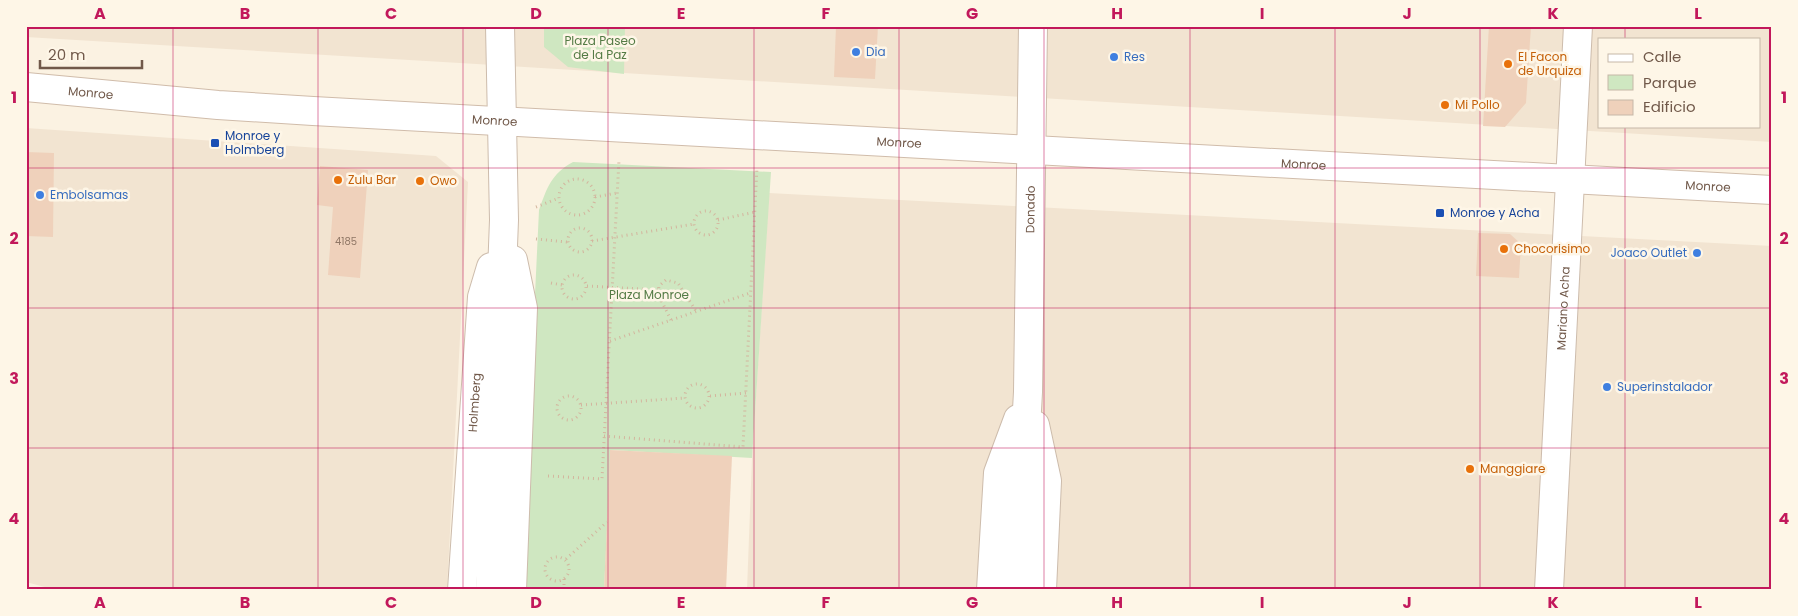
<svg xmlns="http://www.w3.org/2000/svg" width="1798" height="616" font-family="Poppins,sans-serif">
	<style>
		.residential { fill: #f2e4d1; fill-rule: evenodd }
		.green { fill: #cfe7c1 }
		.building { fill: #efd1bb }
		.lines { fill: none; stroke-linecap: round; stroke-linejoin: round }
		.street-casing { stroke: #cdbcac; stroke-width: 30 }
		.secondary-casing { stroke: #d0bcaa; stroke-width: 30 }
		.path { stroke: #d3b59e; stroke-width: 3; stroke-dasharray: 1 4; stroke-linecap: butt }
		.street { stroke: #fff; stroke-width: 28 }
		.secondary { stroke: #fff; stroke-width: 28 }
		.grid { fill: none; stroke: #c2185b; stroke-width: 1; stroke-opacity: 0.55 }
		.shop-dot { fill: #3f7fe0; stroke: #fef6e7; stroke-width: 2 }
		.food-dot { fill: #e8710a; stroke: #fef6e7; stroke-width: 2 }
		.transit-dot { fill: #1a4fb4; stroke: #fef6e7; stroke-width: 2 }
		.labels { text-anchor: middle; stroke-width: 5; stroke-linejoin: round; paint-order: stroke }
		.number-label { font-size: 10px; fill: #907766 }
		.park-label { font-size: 12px; fill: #547b45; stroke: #fef6e7 }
		.shop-label { font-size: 12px; fill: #366cbe; stroke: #fef6e7; text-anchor: start }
		.food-label { font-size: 12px; fill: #c56008; stroke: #fef6e7; text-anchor: start }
		.street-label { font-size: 12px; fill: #71594a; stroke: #fef6e7 }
		.transit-label { font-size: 12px; fill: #164399; stroke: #fef6e7; text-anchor: start }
		.neatline { fill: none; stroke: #c2185b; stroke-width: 2 }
		.grid-label { font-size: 16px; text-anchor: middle; font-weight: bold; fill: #c2185b }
	</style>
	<rect width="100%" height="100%" fill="#fbf2e2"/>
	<!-- residential -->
	<g class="residential">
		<path d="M26 26H1772V142L26 37ZM1599 39H1759V126H1599Z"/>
		<polygon points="26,128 436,156 468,182 447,590 56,590 26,582"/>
		<polygon points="769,193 1772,246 1772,590 747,590 752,458"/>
	</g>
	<!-- green -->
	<g class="green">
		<polygon points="544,26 625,26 624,74 568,67 544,47"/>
		<path d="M573 162 771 172 752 458 611 450 604 590H521L539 210C547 188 551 174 573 162Z"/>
	</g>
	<!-- building -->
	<g class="building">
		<polygon points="836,26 878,26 875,79 834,77"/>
		<polygon points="1489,26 1531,26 1526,103 1505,127 1483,126"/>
		<polygon points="26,152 54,153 53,237 26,236"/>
		<polygon points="320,166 368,170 360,278 328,275 333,207 317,205"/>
		<polygon points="1478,233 1510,234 1521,244 1519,278 1476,276"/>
		<polygon points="610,450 732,456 726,590 604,590"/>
	</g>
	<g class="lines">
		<!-- street casing -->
		<g class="street-casing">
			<g id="street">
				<polyline points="1035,425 1047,481 1042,590"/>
				<path id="s1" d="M462 590 482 297 491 267"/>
				<polyline points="490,590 504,220 500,26"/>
				<polyline points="512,590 523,308 513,260"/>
				<polyline points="991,590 998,473 1018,419"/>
				<path id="s2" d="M1017 590 1028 392 1033 26"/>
				<path id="s3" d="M1549 590 1578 26"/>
			</g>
		</g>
		<!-- secondary casing -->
		<g class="secondary-casing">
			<g id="secondary">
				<path id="s4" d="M26 87 218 105 313 111 1772 190"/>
			</g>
		</g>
		<!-- path -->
		<g class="path">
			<circle cx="577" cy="197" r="18"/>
			<polyline points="595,197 617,193"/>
			<polyline points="536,207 559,198"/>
			<circle cx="706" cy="223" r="12"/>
			<polyline points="718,220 755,212"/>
			<circle cx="580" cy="240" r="12"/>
			<polyline points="536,239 567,242"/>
			<polyline points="592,241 694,224"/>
			<circle cx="574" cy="287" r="12"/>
			<polyline points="551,283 562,285"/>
			<polyline points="587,286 658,290"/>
			<polyline points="671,320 658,294 659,286 666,280 678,283 696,311"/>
			<polyline points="610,341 750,293"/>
			<circle cx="697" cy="396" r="12"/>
			<circle cx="569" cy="408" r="12"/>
			<polyline points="710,396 746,393"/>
			<polyline points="581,405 685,398"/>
			<polyline points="604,436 743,447 757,167"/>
			<polyline points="548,476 602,479 619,160"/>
			<circle cx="557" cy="569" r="12"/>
			<polyline points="566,559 607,522"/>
			<polyline points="564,590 564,579"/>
		</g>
		<!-- street -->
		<use href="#street" class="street"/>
		<!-- secondary -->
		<use href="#secondary" class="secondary"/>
	</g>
	<!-- grid -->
	<path class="grid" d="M173 26V590M318 26V590M463 26V590M608 26V590M754 26V590M899 26V590M1044 26V590M1190 26V590M1335 26V590M1480 26V590M1625 26V39M1625 126V590M26 168H1772M26 308H1772M26 448H1772"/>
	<!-- markers -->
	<g class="shop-dot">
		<circle cx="856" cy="52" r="5"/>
		<circle cx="1114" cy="57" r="5"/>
		<circle cx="40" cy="195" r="5"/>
		<circle cx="1697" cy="253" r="5"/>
		<circle cx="1607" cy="387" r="5"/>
	</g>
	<g class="food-dot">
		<circle cx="1508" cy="64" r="5"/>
		<circle cx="1445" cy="105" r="5"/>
		<circle cx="338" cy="180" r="5"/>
		<circle cx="420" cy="181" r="5"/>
		<circle cx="1504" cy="249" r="5"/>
		<circle cx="1470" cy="469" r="5"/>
	</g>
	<g class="transit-dot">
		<rect x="210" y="138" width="10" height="10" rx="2.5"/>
		<rect x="1435" y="208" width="10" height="10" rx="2.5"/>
	</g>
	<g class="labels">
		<!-- number labels -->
		<g class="number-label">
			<text x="346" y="245">4185</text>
		</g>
		<!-- park labels -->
		<g class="park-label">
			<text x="600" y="45">Plaza Paseo<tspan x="600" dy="14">de la Paz</tspan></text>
			<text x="649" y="299">Plaza Monroe</text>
		</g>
		<!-- shop labels -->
		<g class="shop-label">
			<text x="866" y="56">Dia</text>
			<text x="1124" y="61">Res</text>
			<text x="50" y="199">Embolsamas</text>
			<text x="1687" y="257" text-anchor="end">Joaco Outlet</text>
			<text x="1617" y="391">Superinstalador</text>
		</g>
		<!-- food labels -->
		<g class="food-label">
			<text x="1518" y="61">El Facon<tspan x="1518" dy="14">de Urquiza</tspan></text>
			<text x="1455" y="109">Mi Pollo</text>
			<text x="348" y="184">Zulu Bar</text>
			<text x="430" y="185">Owo</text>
			<text x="1514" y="253">Chocorisimo</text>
			<text x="1480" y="473">Manggiare</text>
		</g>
		<!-- street labels -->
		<g class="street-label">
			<text dy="4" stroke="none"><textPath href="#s4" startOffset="65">Monroe</textPath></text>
			<text dy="4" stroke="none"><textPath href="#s4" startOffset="470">Monroe</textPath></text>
			<text dy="4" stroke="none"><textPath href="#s4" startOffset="875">Monroe</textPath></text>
			<text dy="4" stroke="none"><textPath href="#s4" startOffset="1280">Monroe</textPath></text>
			<text dy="4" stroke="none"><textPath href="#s4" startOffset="1685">Monroe</textPath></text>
			<text dy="4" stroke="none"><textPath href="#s2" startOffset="381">Donado</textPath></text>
			<text dy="4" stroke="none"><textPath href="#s3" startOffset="282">Mariano Acha</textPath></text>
			<text dy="4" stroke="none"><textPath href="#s1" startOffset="188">Holmberg</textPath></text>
		</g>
		<!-- transit labels -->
		<g class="transit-label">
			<text x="225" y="140">Monroe y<tspan x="225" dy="14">Holmberg</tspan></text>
			<text x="1450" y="217">Monroe y Acha</text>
		</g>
	</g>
	<!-- border -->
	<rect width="1798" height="616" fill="none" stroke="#fef6e7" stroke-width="55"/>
	<!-- legend -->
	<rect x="1598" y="38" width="162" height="90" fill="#fef6e7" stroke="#c6b7a8"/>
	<rect x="1608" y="54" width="25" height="8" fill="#ffffff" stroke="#c6b7a8"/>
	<text x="1643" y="62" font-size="15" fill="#71594a">Calle</text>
	<rect x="1608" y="75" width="25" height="15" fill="#cfe7c1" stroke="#c6b7a8"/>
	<text x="1643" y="88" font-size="15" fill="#71594a">Parque</text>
	<rect x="1608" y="100" width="25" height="15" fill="#efd1bb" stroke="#c6b7a8"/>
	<text x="1643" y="112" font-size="15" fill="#71594a">Edificio</text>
	<!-- scale -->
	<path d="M40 60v8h102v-8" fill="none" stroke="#71594a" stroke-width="2.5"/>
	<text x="48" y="60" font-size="15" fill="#71594a" stroke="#fef6e7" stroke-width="4" paint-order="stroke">20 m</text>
	<rect x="28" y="28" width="1742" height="560" class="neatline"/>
	<g class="grid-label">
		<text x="100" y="19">A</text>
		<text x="245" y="19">B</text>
		<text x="391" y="19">C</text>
		<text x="536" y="19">D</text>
		<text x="681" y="19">E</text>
		<text x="826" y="19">F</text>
		<text x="972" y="19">G</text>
		<text x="1117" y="19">H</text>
		<text x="1262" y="19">I</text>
		<text x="1407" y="19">J</text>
		<text x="1553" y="19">K</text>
		<text x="1698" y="19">L</text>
		<text x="14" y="103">1</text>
		<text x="1784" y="103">1</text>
		<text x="14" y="244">2</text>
		<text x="1784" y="244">2</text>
		<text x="14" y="384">3</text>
		<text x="1784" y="384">3</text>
		<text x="14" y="524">4</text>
		<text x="1784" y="524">4</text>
		<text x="100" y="608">A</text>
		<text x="245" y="608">B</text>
		<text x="391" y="608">C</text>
		<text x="536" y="608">D</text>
		<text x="681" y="608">E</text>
		<text x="826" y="608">F</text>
		<text x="972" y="608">G</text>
		<text x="1117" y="608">H</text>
		<text x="1262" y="608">I</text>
		<text x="1407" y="608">J</text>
		<text x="1553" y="608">K</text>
		<text x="1698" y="608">L</text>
	</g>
</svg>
